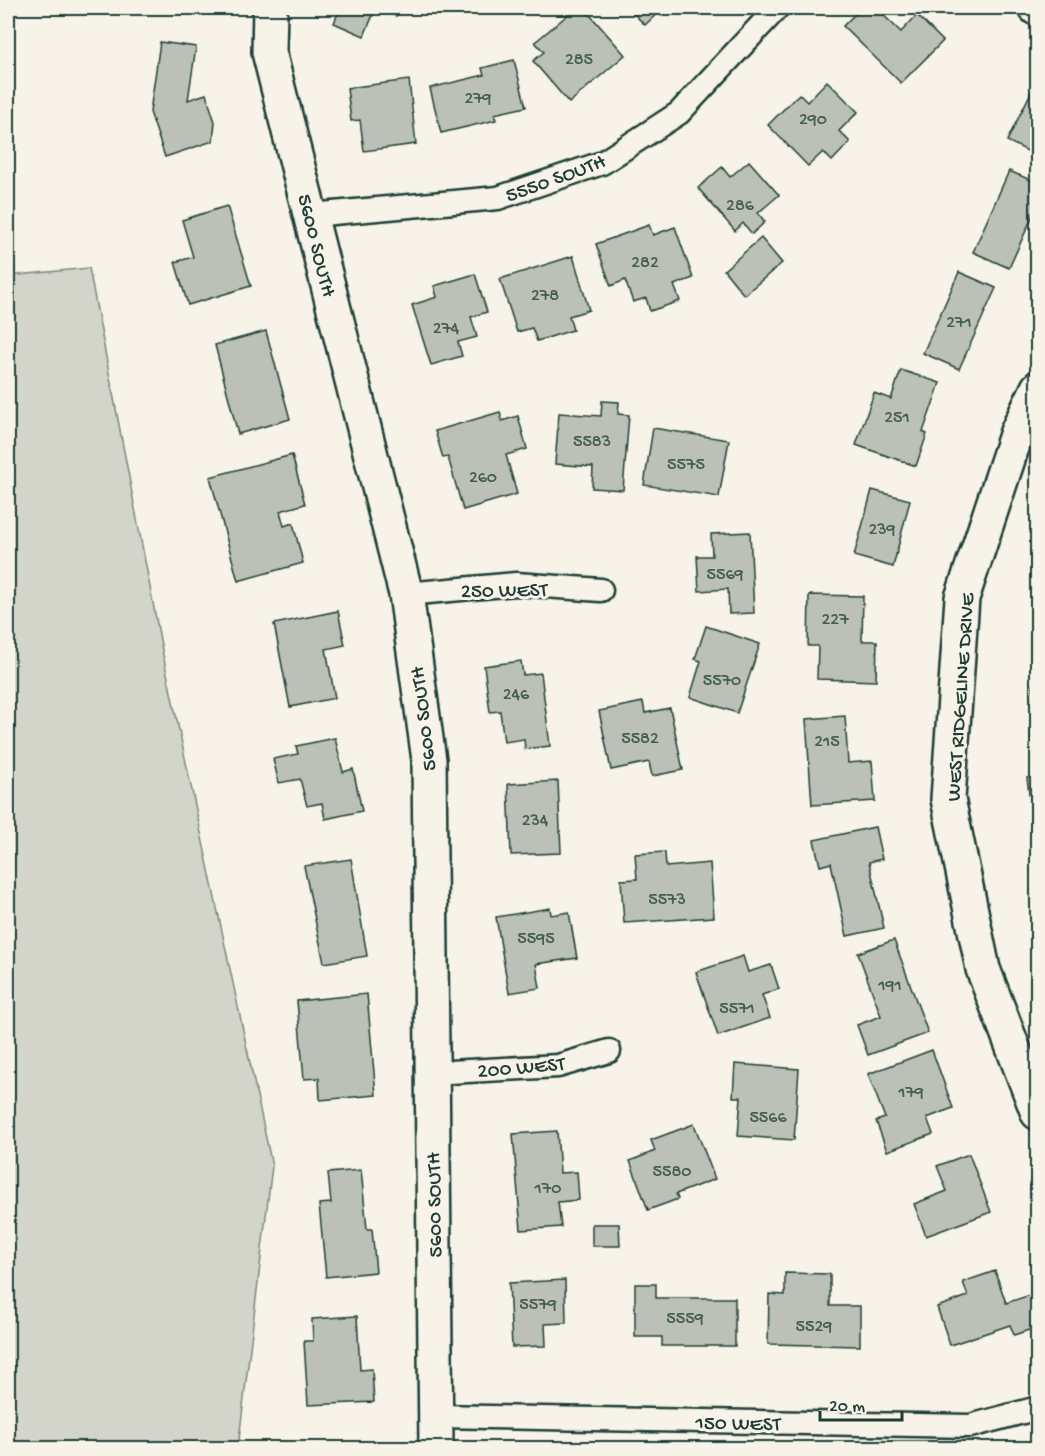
<svg xmlns="http://www.w3.org/2000/svg" width="1045" height="1456" font-family="'Gochi Hand',sans-serif">
	<style>
		.green { fill: #d3d5ca; stroke: #79897f; stroke-width: 1.5 }
		.building { fill: #bbc1b6; stroke: #1f3d34; stroke-width: 1.5 }
		.lines { fill: none; stroke-linecap: round; stroke-linejoin: round }
		.street-casing { stroke: #1f3d34; stroke-width: 27 }
		.secondary-casing { stroke: #1f3d34; stroke-width: 38 }
		.street { stroke: #f7f3e8; stroke-width: 22 }
		.secondary { stroke: #f7f3e8; stroke-width: 33 }
		.labels { text-anchor: middle; stroke-width: 6; stroke-linejoin: round; paint-order: stroke }
		.number-label { font-size: 18px; fill: #465e54 }
		.street-label { font-size: 21px; fill: #1f3d34; stroke: #f7f3e8 }
	</style>
	<rect width="100%" height="100%" fill="#f7f3e8"/>
	<filter id="ink" filterUnits="userSpaceOnUse"><feTurbulence type="fractalNoise" baseFrequency=".0167" numOctaves="2"/><feDisplacementMap in="SourceGraphic" scale="12" xChannelSelector="R" yChannelSelector="G"/><feConvolveMatrix kernelMatrix="1 2 1 2 8 2 1 2 1" color-interpolation-filters="sRGB"/></filter>
	<g filter="url(#ink)">
		<!-- green -->
		<polygon class="green" points="89,268 162,650 272,1166 238,1448 8,1448 8,276"/>
		<!-- building -->
		<g class="building">
			<polygon points="340,8 400,8 396,16 376,8 364,36 334,23"/>
			<polygon points="576,8 584,8 625,55 569,103 533,61 544,52 535,42"/>
			<polygon points="628,8 663,8 645,25"/>
			<polygon points="861,8 876,8 901,32 917,15 943,41 901,83 843,26"/>
			<polygon points="160,42 196,47 188,100 206,94 215,122 213,141 165,157 150,112"/>
			<polygon points="514,60 526,107 494,114 496,120 441,133 430,88 484,75 482,68"/>
			<polygon points="1038,78 1038,156 1007,141"/>
			<polygon points="409,80 416,144 364,151 360,120 351,121 347,88"/>
			<polygon points="827,81 858,112 839,131 850,142 832,161 823,152 808,166 768,125 799,94 807,102"/>
			<polygon points="749,161 779,195 758,213 765,222 752,234 743,223 735,231 698,188 722,167 730,177"/>
			<polygon points="1009,171 1038,183 1038,204 1009,268 973,252"/>
			<polygon points="227,206 251,286 188,305 175,262 193,257 182,220"/>
			<polygon points="649,225 653,235 675,227 693,278 674,285 680,301 650,311 646,298 633,302 625,280 611,286 596,244"/>
			<polygon points="761,238 782,263 744,295 724,270"/>
			<polygon points="573,256 589,310 569,316 573,330 537,341 532,328 517,332 500,279"/>
			<polygon points="959,272 996,288 959,369 923,353"/>
			<polygon points="475,274 487,312 471,317 477,337 458,342 462,356 431,365 412,305 437,297 434,286"/>
			<polygon points="266,331 290,419 238,434 215,345"/>
			<polygon points="901,370 940,383 923,432 927,434 916,466 856,445 874,393 891,399"/>
			<polygon points="602,401 619,402 618,414 629,415 623,490 592,488 593,467 555,464 559,413 601,416"/>
			<polygon points="500,412 502,421 518,416 527,449 506,455 517,494 463,510 448,457 443,458 435,431"/>
			<polygon points="653,428 729,440 719,497 644,485"/>
			<polygon points="292,455 305,504 280,511 284,526 293,523 303,563 238,581 210,477"/>
			<polygon points="872,490 910,500 893,567 854,556"/>
			<polygon points="750,532 754,613 729,614 728,589 699,591 697,556 712,556 711,534"/>
			<polygon points="809,595 863,596 862,641 877,641 876,681 817,679 818,646 808,646"/>
			<polygon points="338,611 345,645 326,649 335,698 290,707 274,624"/>
			<polygon points="706,626 760,644 737,713 690,697 701,661 695,659"/>
			<polygon points="521,661 523,675 541,673 550,746 525,749 524,739 504,742 500,711 490,712 484,666"/>
			<polygon points="1034,675 1038,675 1038,743 1031,743"/>
			<polygon points="643,702 645,713 670,708 683,770 652,776 649,762 611,770 599,711"/>
			<polygon points="845,716 848,763 872,761 875,801 812,805 806,719"/>
			<polygon points="335,738 343,772 353,769 362,811 325,819 322,803 307,806 300,779 279,783 273,759 298,754 296,746"/>
			<polygon points="1038,776 1038,856 1037,856 1027,778"/>
			<polygon points="558,781 561,853 511,855 508,784"/>
			<polygon points="875,827 882,859 869,862 884,928 847,936 831,863 820,866 814,840"/>
			<polygon points="665,852 666,867 710,863 714,917 624,923 621,880 637,879 635,854"/>
			<polygon points="351,859 367,956 324,963 304,866"/>
			<polygon points="550,908 551,915 569,912 577,958 536,964 540,988 509,993 496,917"/>
			<polygon points="894,940 928,1033 868,1055 857,1025 881,1016 858,953"/>
			<polygon points="743,956 748,972 771,965 779,989 762,995 770,1018 718,1036 696,972"/>
			<polygon points="367,994 376,1095 320,1100 319,1078 304,1079 297,1001"/>
			<polygon points="932,1050 953,1108 927,1118 933,1134 887,1151 876,1121 885,1118 868,1074"/>
			<polygon points="735,1064 799,1069 794,1140 738,1136 741,1097 733,1097"/>
			<polygon points="694,1124 715,1179 676,1194 678,1199 648,1210 630,1161 655,1151 651,1140"/>
			<polygon points="557,1131 560,1173 577,1172 579,1200 558,1202 561,1227 521,1230 513,1134"/>
			<polygon points="969,1154 991,1212 926,1236 914,1204 947,1191 937,1166"/>
			<polygon points="361,1170 367,1229 372,1229 376,1272 326,1277 319,1204 331,1203 328,1173"/>
			<polygon points="592,1224 619,1224 620,1246 592,1246"/>
			<polygon points="995,1271 1006,1303 1036,1293 1038,1327 1014,1335 1010,1325 950,1345 937,1307 968,1296 963,1282"/>
			<polygon points="785,1273 830,1274 830,1306 860,1306 860,1346 768,1344 769,1294 785,1295"/>
			<polygon points="565,1280 566,1323 545,1324 546,1346 512,1347 509,1283"/>
			<polygon points="635,1284 656,1284 656,1298 735,1298 735,1346 662,1346 662,1337 635,1337"/>
			<polygon points="357,1316 360,1370 372,1369 374,1402 308,1405 304,1341 313,1341 312,1319"/>
		</g>
		<g class="lines">
			<!-- street casing -->
			<g class="street-casing">
				<g id="street">
					<polyline points="311,215 498,198 602,163 679,113 777,8"/>
					<polyline points="406,594 516,584 601,590"/>
					<polyline points="431,1073 558,1066 609,1051"/>
					<polyline points="436,1416 970,1426 1038,1408"/>
				</g>
			</g>
			<!-- secondary casing -->
			<g class="secondary-casing">
				<g id="secondary">
					<polyline points="270,8 269,52 406,594 429,760 436,1448"/>
					<polyline points="1036,8 1038,8"/>
					<polyline points="1038,388 1017,432 962,598 948,799 983,969 1038,1113"/>
				</g>
			</g>
			<!-- street -->
			<use href="#street" class="street"/>
			<!-- secondary -->
			<use href="#secondary" class="secondary"/>
		</g>
	</g>
	<g class="labels">
		<!-- number labels -->
		<g class="number-label">
			<text x="579" y="64">285</text>
			<text x="478" y="103">279</text>
			<text x="813" y="124">290</text>
			<text x="740" y="210">286</text>
			<text x="645" y="267">282</text>
			<text x="545" y="300">278</text>
			<text x="959" y="327">271</text>
			<text x="446" y="333">274</text>
			<text x="897" y="422">251</text>
			<text x="592" y="446">5583</text>
			<text x="686" y="469">5575</text>
			<text x="483" y="482">260</text>
			<text x="882" y="534">239</text>
			<text x="725" y="579">5569</text>
			<text x="835" y="624">227</text>
			<text x="722" y="685">5570</text>
			<text x="516" y="699">246</text>
			<text x="640" y="743">5582</text>
			<text x="827" y="746">215</text>
			<text x="535" y="825">234</text>
			<text x="667" y="904">5573</text>
			<text x="536" y="943">5595</text>
			<text x="890" y="990">191</text>
			<text x="737" y="1013">5571</text>
			<text x="911" y="1097">179</text>
			<text x="768" y="1122">5566</text>
			<text x="672" y="1176">5580</text>
			<text x="548" y="1193">170</text>
			<text x="538" y="1309">5579</text>
			<text x="685" y="1323">5559</text>
			<text x="814" y="1331">5529</text>
		</g>
		<!-- street labels -->
		<g class="street-label">
			<text transform="translate(555 177) rotate(-20)" y="7">5550 SOUTH</text>
			<text transform="translate(318 245) rotate(76)" y="7">5600 SOUTH</text>
			<text transform="translate(504 589) rotate(-1)" y="7">250 WEST</text>
			<text transform="translate(959 697) rotate(-86)" y="7">WEST RIDGELINE DRIVE</text>
			<text transform="translate(422 719) rotate(-97)" y="7">5600 SOUTH</text>
			<text transform="translate(521 1066) rotate(-5)" y="7">200 WEST</text>
			<text transform="translate(433 1205) rotate(-91)" y="7">5600 SOUTH</text>
			<text transform="translate(738 1422) rotate(1)" y="7">150 WEST</text>
		</g>
	</g>
	<!-- margin -->
	<rect width="1045" height="1456" fill="none" stroke="#f7f3e8" stroke-width="30"/>
	<rect x="15" y="15" width="1015" height="1426" fill="none" stroke="#1f3d34" stroke-width="2" filter="url(#ink)"/>
	<!-- scale -->
	<path d="M820 1411v9h82v-9" fill="none" stroke="#1f3d34" stroke-width="3"/>
	<text x="829" y="1411" font-size="18" fill="#1f3d34" stroke="#f7f3e8" stroke-width="4.5" paint-order="stroke">20 m</text>
</svg>
